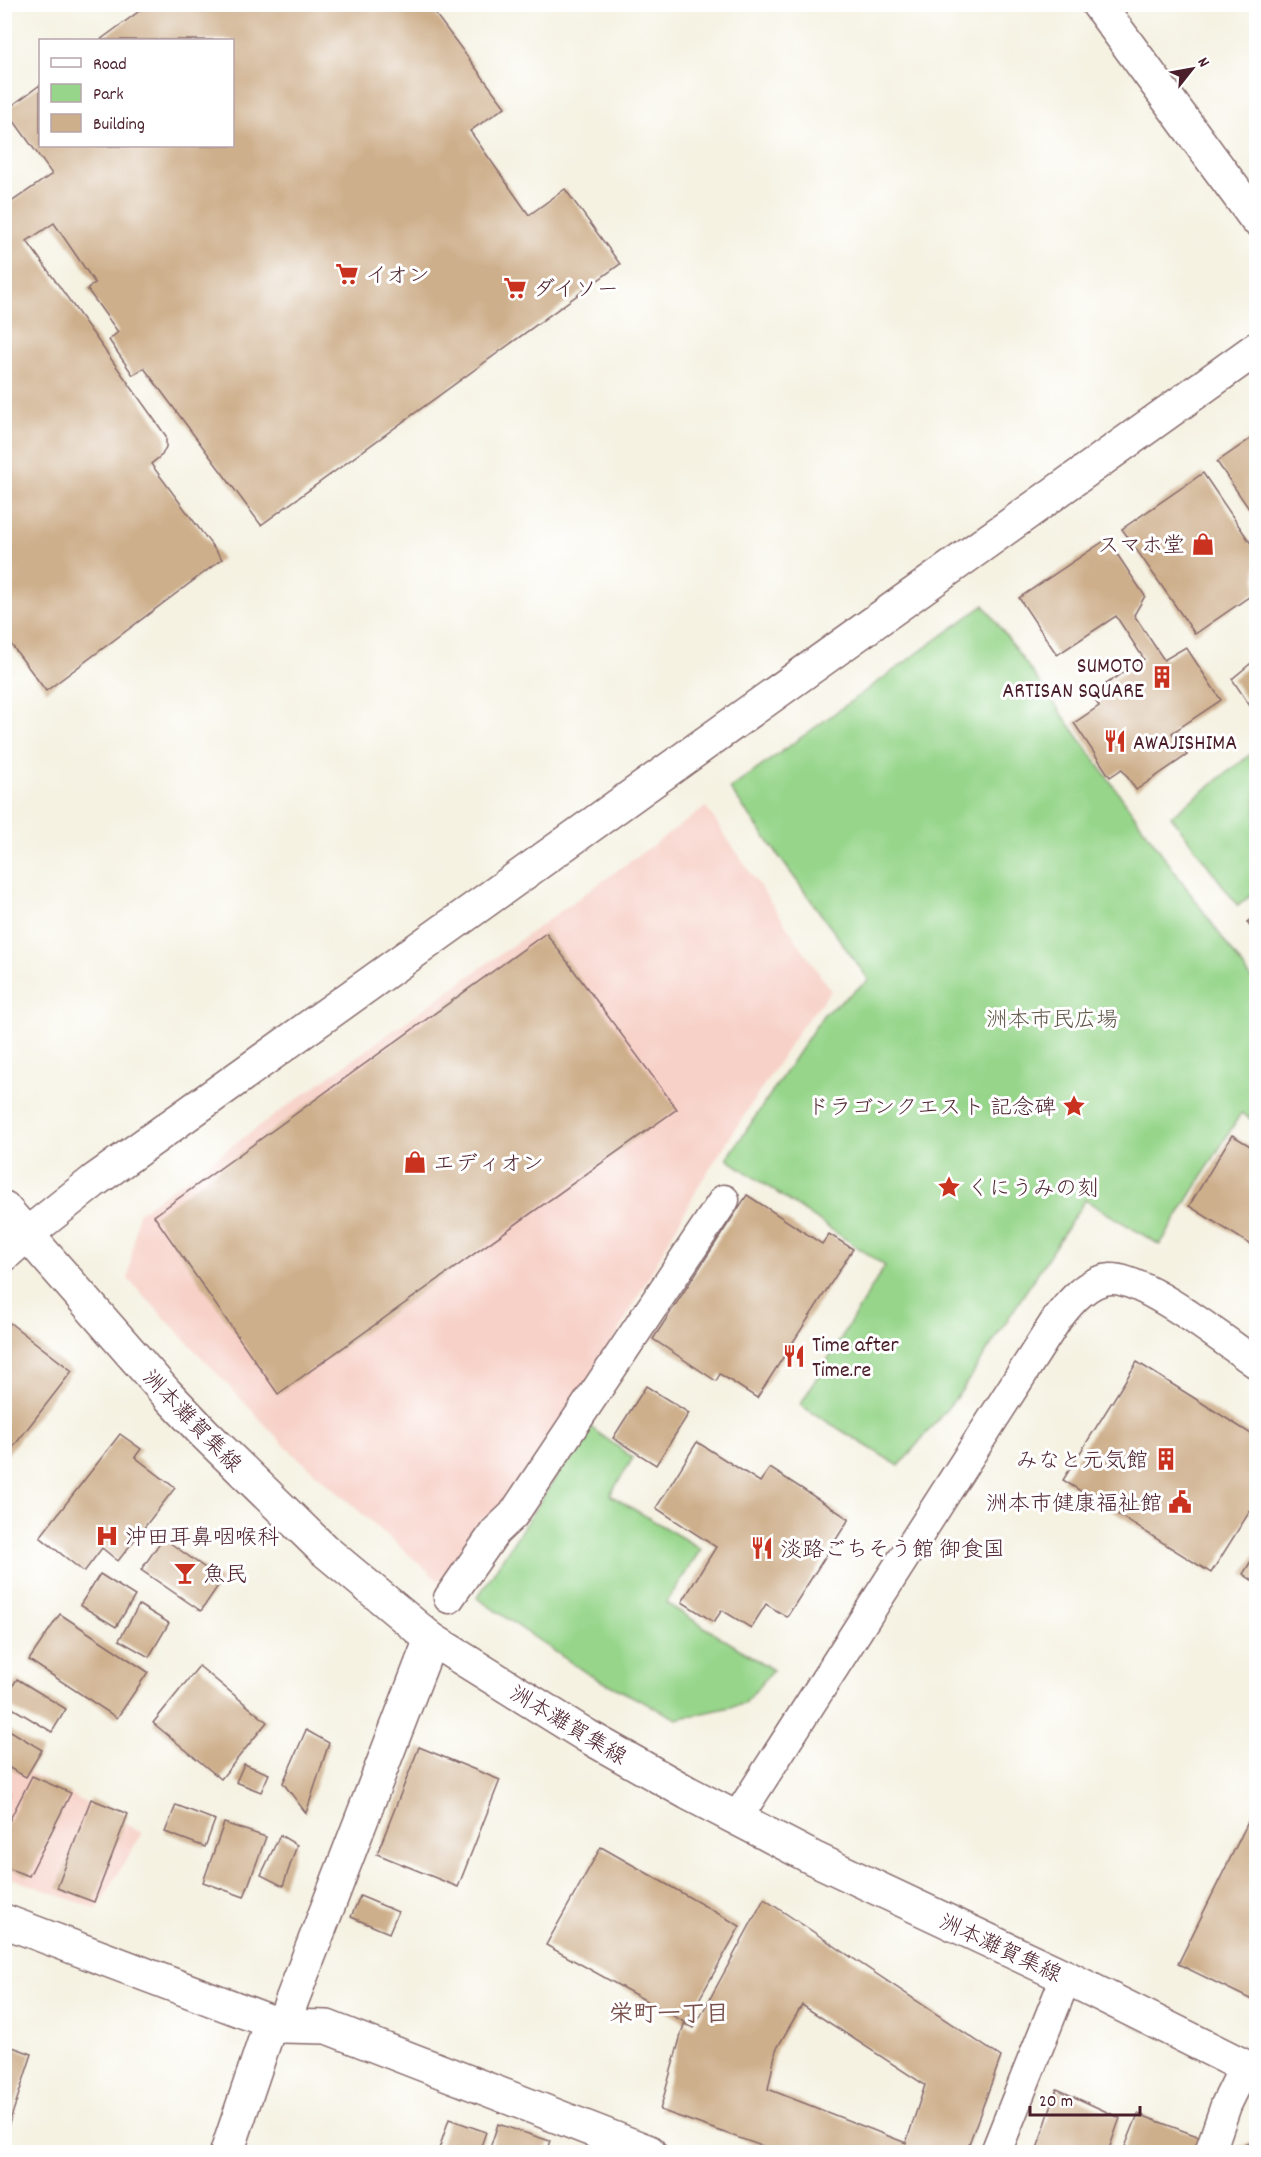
<svg xmlns="http://www.w3.org/2000/svg" width="1261" height="2157" font-family="Dekko,'Klee One',sans-serif">
	<style>
		.built { fill: #f7d1c8 }
		.green { fill: #96d58a; stroke: #707a5a; stroke-width: 1.5 }
		.building { fill: #ceaf8b; fill-rule: evenodd }
		.lines { fill: none; stroke-linecap: round; stroke-linejoin: round }
		.street-casing { stroke: #86696b; stroke-width: 33 }
		.secondary-casing { stroke: #86696b; stroke-width: 36 }
		.primary-casing { stroke: #86696b; stroke-width: 36 }
		.street { stroke: #fff; stroke-width: 30 }
		.secondary { stroke: #fff; stroke-width: 33 }
		.primary { stroke: #fff; stroke-width: 33 }
		.labels { text-anchor: middle; stroke-width: 6; stroke-linejoin: round; paint-order: stroke }
		.poi-label { font-size: 22px; fill: #4a1f2b; stroke: #fff; text-anchor: start }
		.park-label { font-size: 22px; fill: #615648; stroke: #fff }
		.street-label { font-size: 22px; fill: #4a1f2b; stroke: #fff }
		.neighbourhood-label { font-size: 24px; font-weight: bold; fill: #78514d; stroke: #fff }
	</style>
	<rect width="100%" height="100%" fill="#fff"/>
	<filter id="ink" filterUnits="userSpaceOnUse"><feTurbulence type="fractalNoise" baseFrequency=".0167" numOctaves="2"/><feDisplacementMap in="SourceGraphic" scale="12" xChannelSelector="R" yChannelSelector="G"/><feConvolveMatrix kernelMatrix="1 2 1 2 8 2 1 2 1" color-interpolation-filters="sRGB"/></filter>
	<filter id="wash" filterUnits="userSpaceOnUse"><feTurbulence type="fractalNoise" baseFrequency=".008" numOctaves="4" result="noise"/><feDisplacementMap in="SourceGraphic" scale="24" xChannelSelector="R" yChannelSelector="G"/><feGaussianBlur stdDeviation="1.35" result="paint"/><feColorMatrix in="noise" values="0 0 0 0 0 0 0 0 0 0 0 0 0 0 0 0 0 1.4 0 .05"/><feComposite in="paint" operator="in"/></filter>
	<g filter="url(#wash)">
		<rect width="100%" height="100%" fill="#f5f2e2"/>
		<!-- built -->
		<g class="built">
			<polygon points="706,807 831,991 802,1026 701,1182 607,1353 503,1509 483,1518 439,1581 288,1449 128,1279 138,1213"/>
			<polygon points="4,1759 142,1833 97,1909 5,1876"/>
		</g>
		<!-- green -->
		<g class="green">
			<polygon points="984,605 1256,985 1256,1122 1241,1113 1160,1245 1085,1200 960,1393 899,1466 800,1405 885,1266 727,1159 824,1014 869,980 730,789"/>
			<polygon points="1255,751 1256,754 1256,891 1238,906 1171,816"/>
			<polygon points="589,1426 633,1458 610,1495 701,1549 666,1603 773,1670 744,1704 677,1719 588,1674 477,1598"/>
		</g>
		<g id="blocks">
			<!-- building -->
			<g class="building">
				<polygon points="149,4 428,4 505,107 470,131 529,215 565,189 620,264 261,525 144,368 133,375 109,340 118,332 87,289 95,283 54,223 27,241 166,436 166,447 162,455 151,464 222,559 46,691 4,635 4,207 52,174 6,110 40,85 40,146 232,146 232,40 100,40"/>
				<polygon points="1256,435 1256,519 1217,462"/>
				<polygon points="1203,473 1256,551 1256,592 1195,634 1122,529"/>
				<polygon points="1107,539 1145,596 1134,615 1164,660 1186,647 1221,700 1172,733 1187,755 1136,790 1122,769 1110,777 1074,723 1099,706 1091,694 1144,659 1116,616 1057,655 1019,598"/>
				<polygon points="1256,659 1256,715 1232,679"/>
				<polygon points="1256,916 1256,935 1247,922"/>
				<polygon points="546,933 677,1109 278,1394 154,1216"/>
				<polygon points="1232,1135 1250,1146 1256,1135 1256,1248 1189,1206"/>
				<polygon points="747,1195 822,1244 829,1234 853,1249 757,1398 720,1374 716,1381 653,1339"/>
				<polygon points="10,1323 72,1371 4,1459 4,1330"/>
				<polygon points="1137,1362 1256,1437 1256,1516 1250,1511 1211,1573 1063,1480"/>
				<polygon points="646,1386 689,1413 656,1465 613,1438"/>
				<polygon points="120,1434 141,1449 135,1457 175,1488 118,1561 102,1548 84,1572 40,1537"/>
				<polygon points="697,1442 760,1482 770,1468 849,1519 787,1617 766,1604 751,1628 722,1610 714,1622 682,1602 716,1547 656,1508"/>
				<polygon points="163,1538 222,1580 201,1611 141,1570"/>
				<polygon points="1256,1553 1256,1583 1243,1574"/>
				<polygon points="100,1574 135,1596 116,1627 80,1605"/>
				<polygon points="139,1605 169,1623 149,1657 119,1640"/>
				<polygon points="60,1614 148,1672 117,1718 29,1660"/>
				<polygon points="199,1666 267,1722 221,1779 153,1723"/>
				<polygon points="17,1679 66,1709 52,1732 4,1703 4,1699"/>
				<polygon points="6,1728 42,1750 26,1777 4,1765"/>
				<polygon points="306,1730 329,1743 306,1813 283,1783"/>
				<polygon points="419,1747 500,1780 458,1887 377,1854"/>
				<polygon points="244,1764 269,1774 261,1792 236,1782"/>
				<polygon points="32,1776 71,1793 29,1876 4,1867 4,1831"/>
				<polygon points="4,1788 10,1790 5,1806 4,1806"/>
				<polygon points="91,1799 128,1814 94,1902 57,1888"/>
				<polygon points="176,1805 215,1820 205,1847 165,1832"/>
				<polygon points="1256,1806 1256,2002 1178,1964"/>
				<polygon points="224,1823 266,1837 244,1897 203,1882"/>
				<polygon points="280,1835 297,1845 283,1886 261,1875"/>
				<polygon points="601,1847 740,1926 686,2023 546,1945"/>
				<polygon points="360,1896 398,1912 389,1933 351,1917"/>
				<path d="M764 1899 1001 2057 966 2152H779L660 2110 684 2024 694 2028ZM802 2005 925 2085 906 2143 768 2089 776 2050Z"/>
				<polygon points="4,2044 32,2054 5,2136 4,2136"/>
				<polygon points="1057,2089 1120,2118 1108,2152 1036,2152"/>
				<polygon points="1138,2114 1208,2140 1203,2152 1123,2152"/>
				<polygon points="449,2119 486,2132 479,2152 438,2152"/>
				<polygon points="498,2124 550,2141 546,2152 489,2151"/>
				<polygon points="1250,2143 1253,2152 1223,2152"/>
			</g>
		</g>
	</g>
	<g filter="url(#ink)">
		<use href="#blocks" fill-opacity="0" stroke="#86696b" stroke-width="1.5"/>
		<g class="lines">
			<!-- street casing -->
			<g class="street-casing">
				<g id="street">
					<polyline points="449,1598 495,1532 513,1515 724,1200"/>
					<path d="M737 1818 1057 1319C1070 1302 1088 1280 1111 1279 1145 1278 1226 1342 1256 1363"/>
					<polyline points="996,2152 1066,1977"/>
					<polyline points="1210,2152 1226,2105 1245,2066"/>
				</g>
			</g>
			<!-- secondary casing -->
			<g class="secondary-casing">
				<g id="secondary">
					<polyline points="1098,4 1256,219"/>
					<polyline points="4,1255 26,1235 94,1181 1256,349"/>
					<polyline points="4,1921 282,2026 327,2027 649,2152"/>
					<polyline points="282,2026 431,1639"/>
					<polyline points="227,2152 271,2022"/>
				</g>
			</g>
			<!-- primary casing -->
			<g class="primary-casing">
				<polyline id="primary" points="4,1208 166,1393 204,1433 323,1549 431,1639 587,1736 688,1793 813,1858 1066,1977 1256,2072"/>
			</g>
			<!-- street -->
			<use href="#street" class="street"/>
			<!-- secondary -->
			<use href="#secondary" class="secondary"/>
			<!-- primary -->
			<use href="#primary" class="primary"/>
		</g>
	</g>
	<!-- icons -->
	<defs>
		<g id="supermarket-bare" transform="scale(1.8)"><path d="M-6-5.5h2.5l.6 2H6L4.5 2H-2.5L-4.4-4H-6ZM-1.5 3.2a1.3 1.3 0 1 0 .1 0ZM3 3.2a1.3 1.3 0 1 0 .1 0Z" fill="#c8321e" stroke="#fff" stroke-width="2.5" paint-order="stroke"/></g>
		<g id="shop-bare" transform="scale(1.8)"><path d="M-5-2.5h2.3a2.7 3.5 0 0 1 5.4 0H5L5.5 6h-11ZM-1.5-2.5h3a1.5 2.3 0 0 0-3 0Z" fill="#c8321e" stroke="#fff" stroke-width="2.5" paint-order="stroke"/></g>
		<g id="building-bare" transform="scale(1.8)"><path d="M-4-6H4V6H1V3H-1V6H-4ZM-2.5-4.3h1.7v1.8h-1.7ZM.8-4.3h1.7v1.8H.8ZM-2.5-1h1.7V.8h-1.7ZM.8-1h1.7V.8H.8Z" fill="#c8321e" stroke="#fff" stroke-width="2.5" paint-order="stroke"/></g>
		<g id="restaurant-bare" transform="scale(1.8)"><path d="M-5-6h1v4h1v-4h1v4h1v-4h1v5L-1.5 .5V6h-2V.5L-5-1ZM5-6V6H3V1.5H1.5Q1.5-4 5-6Z" fill="#c8321e" stroke="#fff" stroke-width="2.5" paint-order="stroke"/></g>
		<g id="sight-bare" transform="scale(1.8)"><path d="M0-6L1.8-2.2L6-1.7L2.9 1.2L3.7 5.4L0 3.3L-3.7 5.4L-2.9 1.2L-6-1.7L-1.8-2.2Z" fill="#c8321e" stroke="#fff" stroke-width="2.5" paint-order="stroke"/></g>
		<g id="civic-bare" transform="scale(1.8)"><path d="M-.6-6.5H3V-4.5H.6V-3L4-1V1h2V6H-6V1h2V-1L-.6-3ZM-1.2 2.5V6h2.4V2.5Z" fill="#c8321e" stroke="#fff" stroke-width="2.5" paint-order="stroke"/></g>
		<g id="hospital-bare" transform="scale(1.8)"><path d="M-5-5h3v3.5h4V-5h3V5h-3V1.5h-4V5h-3Z" fill="#c8321e" stroke="#fff" stroke-width="2.5" paint-order="stroke"/></g>
		<g id="bar-bare" transform="scale(1.8)"><path d="M-6-5H6L.8 .8V4.5H3.5V6h-7V4.5H-.8V.8Z" fill="#c8321e" stroke="#fff" stroke-width="2.5" paint-order="stroke"/></g>
	</defs>
	<g fill-rule="evenodd">
		<use href="#supermarket-bare" x="347" y="274"/>
		<use href="#supermarket-bare" x="515" y="288"/>
		<use href="#shop-bare" x="1203" y="544"/>
		<use href="#building-bare" x="1162" y="677"/>
		<use href="#restaurant-bare" x="1115" y="741"/>
		<use href="#sight-bare" x="1074" y="1106"/>
		<use href="#shop-bare" x="415" y="1162"/>
		<use href="#sight-bare" x="949" y="1187"/>
		<use href="#restaurant-bare" x="794" y="1356"/>
		<use href="#building-bare" x="1166" y="1459"/>
		<use href="#civic-bare" x="1180" y="1502"/>
		<use href="#hospital-bare" x="107" y="1536"/>
		<use href="#restaurant-bare" x="762" y="1548"/>
		<use href="#bar-bare" x="185" y="1573"/>
	</g>
	<g class="labels">
		<!-- poi labels -->
		<g class="poi-label">
			<text x="365" y="282">イオン</text>
			<text x="533" y="296">ダイソー</text>
			<text x="1185" y="552" text-anchor="end">スマホ堂</text>
			<text x="1144" y="672" text-anchor="end">SUMOTO<tspan x="1144" dy="25">ARTISAN SQUARE</tspan></text>
			<text x="1133" y="749">AWAJISHIMA</text>
			<text x="1056" y="1114" text-anchor="end">ドラゴンクエスト 記念碑</text>
			<text x="433" y="1170">エディオン</text>
			<text x="967" y="1195">くにうみの刻</text>
			<text x="812" y="1351">Time after<tspan x="812" dy="25">Time.re</tspan></text>
			<text x="1148" y="1467" text-anchor="end">みなと元気館</text>
			<text x="1162" y="1510" text-anchor="end">洲本市健康福祉館</text>
			<text x="125" y="1544">沖田耳鼻咽喉科</text>
			<text x="780" y="1556">淡路ごちそう館 御食国</text>
			<text x="203" y="1581">魚民</text>
		</g>
		<!-- park labels -->
		<g class="park-label">
			<text x="1052" y="1026">洲本市民広場</text>
		</g>
		<!-- street labels -->
		<g class="street-label">
			<text transform="translate(193 1420) rotate(46)" y="8">洲本灘賀集線</text>
			<text transform="translate(569 1724) rotate(31)" y="8">洲本灘賀集線</text>
			<text transform="translate(1001 1947) rotate(25)" y="8">洲本灘賀集線</text>
		</g>
		<!-- neighbourhood labels -->
		<g class="neighbourhood-label">
			<text x="669" y="2021">栄町一丁目</text>
		</g>
	</g>
	<!-- margin -->
	<rect width="1261" height="2157" fill="none" stroke="#fff" stroke-width="24"/>
	<!-- legend -->
	<rect x="39" y="39" width="195" height="108" fill="#ffffff" stroke="#b7a5aa" stroke-width="1.5"/>
	<rect x="51" y="58" width="30" height="9" fill="#ffffff" stroke="#b7a5aa" stroke-width="1.5"/>
	<text x="93" y="69" font-size="18" fill="#4a1f2b">Road</text>
	<rect x="51" y="84" width="30" height="18" fill="#96d58a" stroke="#b7a5aa" stroke-width="1.5"/>
	<text x="93" y="99" font-size="18" fill="#4a1f2b">Park</text>
	<rect x="51" y="114" width="30" height="18" fill="#ceaf8b" stroke="#b7a5aa" stroke-width="1.5"/>
	<text x="93" y="129" font-size="18" fill="#4a1f2b">Building</text>
	<!-- north arrow -->
	<g transform="translate(1192 69) rotate(59)" stroke="#ffffff" stroke-width="4.5" paint-order="stroke">
	<path d="M0-4.5L10 22L0 15L-10 22Z" fill="#4a1f2b"/>
	<text y="-9" font-size="16" font-weight="bold" text-anchor="middle" fill="#4a1f2b">N</text>
	</g>
	<!-- scale -->
	<path d="M1030 2106v9h110v-9" fill="none" stroke="#4a1f2b" stroke-width="3"/>
	<text x="1039" y="2106" font-size="18" fill="#4a1f2b" stroke="#ffffff" stroke-width="4.5" paint-order="stroke">20 m</text>
</svg>
